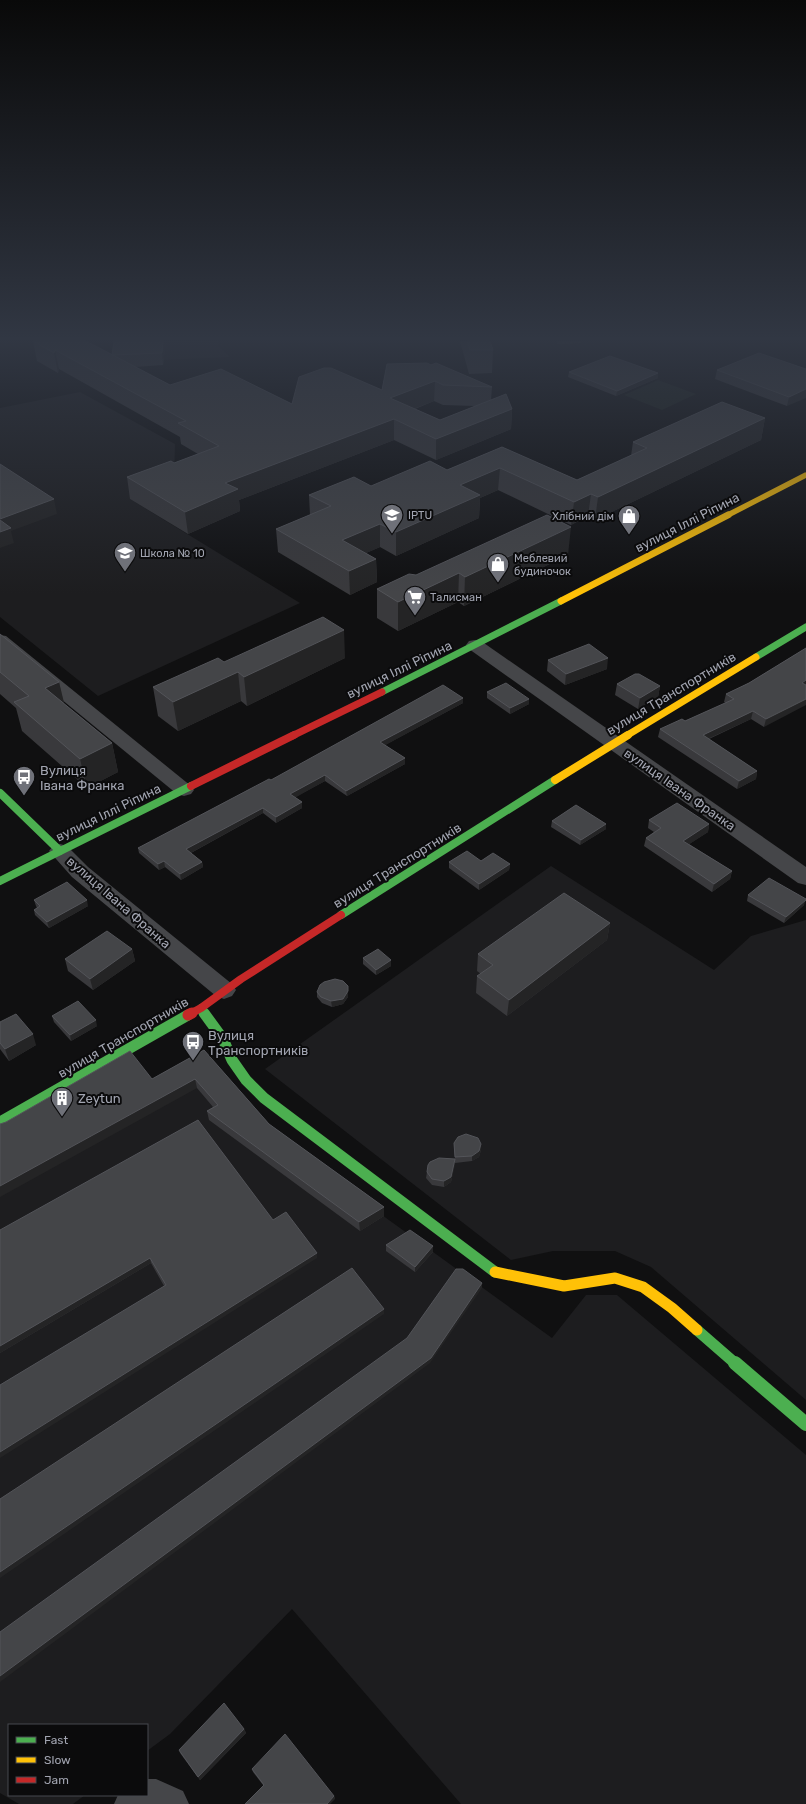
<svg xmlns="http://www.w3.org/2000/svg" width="806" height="1804" font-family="Rubik,sans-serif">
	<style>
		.built { fill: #1d1d1f }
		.green { fill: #1b211c }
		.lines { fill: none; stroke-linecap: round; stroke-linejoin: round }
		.street { fill: #454649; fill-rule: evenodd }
		.fast-far3 { stroke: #4caf50; stroke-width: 7 }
		.fast-far2 { stroke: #4caf50; stroke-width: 8 }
		.fast-far1 { stroke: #4caf50; stroke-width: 11 }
		.fast { stroke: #4caf50; stroke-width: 14 }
		.slow-far3 { stroke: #ffc107; stroke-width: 5.5 }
		.slow-far2 { stroke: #ffc107; stroke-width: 7 }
		.slow-far1 { stroke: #ffc107; stroke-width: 8 }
		.slow { stroke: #ffc107; stroke-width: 11 }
		.jam-far2 { stroke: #c62828; stroke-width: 7 }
		.jam-far1 { stroke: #c62828; stroke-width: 8 }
		.jam { stroke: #c62828; stroke-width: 11 }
		.wall { fill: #39393c; fill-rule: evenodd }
		.shaded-wall { fill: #242425 }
		.building { fill: #444548; stroke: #535459 }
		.labels { text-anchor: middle; stroke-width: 4; stroke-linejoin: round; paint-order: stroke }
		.far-poi-label { font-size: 11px; fill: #a2a5b1; stroke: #0b0b0c; text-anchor: start }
		.street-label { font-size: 13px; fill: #a2a5b1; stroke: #0b0b0c }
		.poi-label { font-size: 13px; fill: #a2a5b1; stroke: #0b0b0c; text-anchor: start }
	</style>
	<rect width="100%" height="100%" fill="#101011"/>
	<!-- built -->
	<g class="built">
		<polygon points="118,341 219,341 218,346 230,357 139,361"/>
		<polygon points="80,392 175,444 174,482 130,499 300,603 98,696 0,617 0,408"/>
		<polygon points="551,866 714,970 751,936 806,920 806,1400 651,1267 615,1251 553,1251 511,1260 265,1069"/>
		<polygon points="206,1060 270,1134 552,1338 586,1295 617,1295 806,1455 806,1804 461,1804 292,1609 170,1734 147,1751 147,1725 9,1725 9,1795 85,1795 73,1804 19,1804 0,1793 0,1173"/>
	</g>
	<!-- green -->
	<polygon class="green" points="658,380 696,394 662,410 624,395"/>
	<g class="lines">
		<!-- street -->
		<g class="street">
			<polygon points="0,635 6,636 191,786 194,790 191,794 184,796 177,794 0,649"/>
			<polygon points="475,640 481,641 806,867 806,885 798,883 469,649 466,645 469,641"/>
			<polygon points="60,844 67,846 88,867 232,984 236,990 232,996 224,999 216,996 72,877 49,851 53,846"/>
			<polygon points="147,1779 156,1779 183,1791 189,1804 114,1804 118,1795 147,1795"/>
		</g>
		<!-- fast-far3 -->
		<g class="fast-far3">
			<polyline points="756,657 806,627"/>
			<polyline points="382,692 561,601"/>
		</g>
		<!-- fast-far2 -->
		<g class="fast-far2">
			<polyline points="0,793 60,851"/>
			<polyline points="0,881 191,786"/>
			<polyline points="341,915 555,780"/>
			<polyline points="201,1008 205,1014"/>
		</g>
		<!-- fast-far1 -->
		<g class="fast-far1">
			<polyline points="204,1013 223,1039 232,1060 246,1080 264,1098 495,1272"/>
			<polyline points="0,1122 188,1015"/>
			<polyline points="697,1330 736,1364"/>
		</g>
		<!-- fast -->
		<polyline class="fast" points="735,1363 806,1424"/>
		<!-- slow-far3 -->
		<polyline class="slow-far3" points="726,516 806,475"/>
		<!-- slow-far2 -->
		<g class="slow-far2">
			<polyline points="561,601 728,515"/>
			<polyline points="626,736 756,657"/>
		</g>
		<!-- slow-far1 -->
		<polyline class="slow-far1" points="555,780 628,735"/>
		<!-- slow -->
		<polyline class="slow" points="495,1272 564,1286 615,1278 643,1287 672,1308 697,1330"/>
		<!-- jam-far2 -->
		<polyline class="jam-far2" points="292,736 382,692"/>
		<!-- jam-far1 -->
		<g class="jam-far1">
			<polyline points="191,786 294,735"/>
			<polyline points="190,1014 201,1008 241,979 341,915"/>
		</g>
		<!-- jam -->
		<polyline class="jam" points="188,1015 192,1013"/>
	</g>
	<!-- wall -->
	<g class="wall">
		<path d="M33 341 112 355 114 341H166L163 365 135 367 170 385 292 404 382 390 387 364 492 387 491 400 512 409 511 429 436 460 394 440 239 500 240 511 188 534 130 499 127 477 174 463 198 454 181 444 180 437 59 369 58 373 37 361ZM434 401 443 405 475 406 440 420 415 409Z"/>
		<polygon points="460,341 490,341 493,350 492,373 469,374"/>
		<polygon points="556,341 581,341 581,343 557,344"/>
		<polygon points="806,369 787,406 715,379 717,370"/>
		<polygon points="569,372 658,373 658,378 616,396 568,377"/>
		<polygon points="765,418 761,440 595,520 588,516 571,525 498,490 480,498 479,518 396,556 380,547 366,553 376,559 377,582 350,595 278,552 276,529 310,515 309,495 371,486 447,470 502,447 577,480 631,456 633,442"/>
		<polygon points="568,555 464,606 458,602 398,631 377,618 377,589 416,575"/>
		<polygon points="0,634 59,682 64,704 112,743 118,772 87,788 22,731 16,708 0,694"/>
		<polygon points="806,648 764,727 751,719 709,739 757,771 756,779 737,789 658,737 660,729 685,721 726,703 724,702 726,694 749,683"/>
		<polygon points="345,658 247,706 241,701 178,731 158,716 153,687 224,662"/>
		<polygon points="548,660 607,669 565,685 547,671"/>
		<polygon points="617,684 660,686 658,697 638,709 615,695"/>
		<polygon points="487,692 529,704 510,714 487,698"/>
		<polygon points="463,698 463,703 385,745 405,758 405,764 347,796 325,781 295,797 302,802 302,808 276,823 263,813 191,853 202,862 203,867 181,880 165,867 159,870 139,853 138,848 271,780"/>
		<polygon points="649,820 709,824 708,832 689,844 732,871 730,879 712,892 644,846 646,838 654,832 648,828"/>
		<polygon points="552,821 606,829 580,845 551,827"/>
		<polygon points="481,861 510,864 509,870 479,890 449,868 449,862"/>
		<polygon points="748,895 804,905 784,923 747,901"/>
		<polygon points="34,900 88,906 49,928 35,915 34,910 37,908 36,906"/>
		<polygon points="610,923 607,940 507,1016 476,993 477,976 481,974 477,971 478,954"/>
		<polygon points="132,949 135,961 93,990 68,971 65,959"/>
		<polygon points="363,958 391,960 391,966 376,975 363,964"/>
		<polygon points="317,992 348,997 343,1004 332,1007 322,1003 317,997"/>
		<polygon points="52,1016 97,1026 71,1041 54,1022"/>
		<polygon points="0,1022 36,1045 9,1061 0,1049"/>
		<polygon points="204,1050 269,1124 384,1207 384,1216 360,1231 209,1120 207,1111 213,1107 197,1088 152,1079"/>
		<polygon points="454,1143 481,1150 479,1157 472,1161 455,1163 455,1162 451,1182 444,1187 432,1185 426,1178 427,1172 455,1159"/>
		<polygon points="273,1220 317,1253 317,1258 164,1286 151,1263 0,1353 0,1230"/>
		<polygon points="386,1245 433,1252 415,1272 386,1251"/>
		<polygon points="244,1729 246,1733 200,1780 180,1753 179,1750"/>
		<polygon points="252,1769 334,1796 335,1799 263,1785 253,1772"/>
	</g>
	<!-- shaded-wall -->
	<g class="shaded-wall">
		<polygon points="163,341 166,341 163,365 162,353"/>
		<polygon points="55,350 59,369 58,373 54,353"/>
		<polygon points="658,373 658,378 616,396 617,391"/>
		<polygon points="435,381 434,401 390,418 390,398"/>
		<polygon points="806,389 806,398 787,406 789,397"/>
		<polygon points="512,409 511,429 436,460 436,439"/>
		<polygon points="765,418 761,440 595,520 598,497"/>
		<polygon points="394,419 394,440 239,500 240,511 188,534 185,512 225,483"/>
		<polygon points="500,468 498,490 480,498 479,518 396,556 396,532 460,485"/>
		<polygon points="591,494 588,516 571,525 574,502"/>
		<polygon points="54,499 57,514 11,531 14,543 0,548 0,519"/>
		<polygon points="380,524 380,547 343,563 342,540"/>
		<polygon points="571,527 568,555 464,606 465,577"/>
		<polygon points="376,559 377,582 350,595 349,571"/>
		<polygon points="459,573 458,602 398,631 398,602"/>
		<polygon points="344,630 345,658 247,706 244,677"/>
		<polygon points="608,658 607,669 565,685 566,674"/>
		<polygon points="238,672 241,701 178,731 173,702"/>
		<polygon points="806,680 806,686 802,683"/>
		<polygon points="59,682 66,711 45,688"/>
		<polygon points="660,686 658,697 638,709 640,698"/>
		<polygon points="463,698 463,703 380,748 380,742"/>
		<polygon points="529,699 529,704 510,714 510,708"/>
		<polygon points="806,699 806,705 764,727 766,719"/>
		<polygon points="753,711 751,719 701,742 703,735"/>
		<polygon points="112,743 118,772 87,788 80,759"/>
		<polygon points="405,758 405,764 347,796 346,791"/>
		<polygon points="757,771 756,779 737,789 739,781"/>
		<polygon points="325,775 325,781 291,800 290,794"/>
		<polygon points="302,802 302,808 276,823 276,817"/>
		<polygon points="263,808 263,813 187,855 186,849"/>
		<polygon points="606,824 606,829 580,845 581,840"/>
		<polygon points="709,824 708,832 682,849 683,841"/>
		<polygon points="164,861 165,867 159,870 158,864"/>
		<polygon points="202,862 203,867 181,880 180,874"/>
		<polygon points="510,864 509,870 479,890 479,884"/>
		<polygon points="732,871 730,879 712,892 714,884"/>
		<polygon points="87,900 88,906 49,928 47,922"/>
		<polygon points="806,900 804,905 784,923 786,917"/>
		<polygon points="610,923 607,940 507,1016 509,1000"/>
		<polygon points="132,949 135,961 93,990 90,979"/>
		<polygon points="391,960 391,966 376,975 376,970"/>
		<polygon points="348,991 348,997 343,1004 332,1007 331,1001"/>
		<polygon points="96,1020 97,1026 71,1041 70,1035"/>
		<polygon points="33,1034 36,1045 9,1061 5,1049"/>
		<polygon points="195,1079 197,1088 0,1197 0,1186"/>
		<polygon points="481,1144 481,1150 479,1157 472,1161 472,1156"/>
		<polygon points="455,1159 455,1165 451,1182 444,1187 444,1181"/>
		<polygon points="384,1207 384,1216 360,1231 359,1222"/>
		<polygon points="433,1246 433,1252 415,1272 415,1267"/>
		<polygon points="317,1253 317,1258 0,1458 0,1452"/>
		<polygon points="150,1258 151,1263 0,1353 0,1346"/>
		<polygon points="482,1283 482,1288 430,1363 0,1682 0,1676"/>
		<polygon points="384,1309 384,1314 0,1578 0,1572"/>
		<polygon points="244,1729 246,1733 200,1780 198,1777"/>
		<polygon points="334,1796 335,1799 330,1804 327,1804"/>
	</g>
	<!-- building -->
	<g class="building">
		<polygon points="34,341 86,341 170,385 221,369 292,404 299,377 324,368 331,368 382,390 387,364 427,363 431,365 436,363 492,387 443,385 435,381 390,398 440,420 506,394 512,409 436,439 394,419 225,483 238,489 185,512 127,477 171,461 174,463 219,446 178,423 186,421 55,350 54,353 33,341"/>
		<polygon points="114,341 163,341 162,353 112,355"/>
		<polygon points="467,341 490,341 493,350 470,350"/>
		<polygon points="759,353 806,369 806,389 789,397 717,370"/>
		<polygon points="610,356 658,373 617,391 569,372"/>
		<polygon points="722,402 765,418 598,497 591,494 574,502 500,468 460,485 480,495 396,532 380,524 342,540 376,559 349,571 276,529 331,506 309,495 354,477 371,486 430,461 447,470 502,447 577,480 647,448 633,442"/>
		<polygon points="0,464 54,499 0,519"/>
		<polygon points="547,515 571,527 465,577 459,573 398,602 377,589 409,574 416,575"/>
		<polygon points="0,520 11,528 0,532"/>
		<polygon points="323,617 344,630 244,677 238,672 173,702 153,687 218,658 224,662"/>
		<polygon points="0,634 59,682 45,688 112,743 80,759 14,702 29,696 0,672"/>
		<polygon points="589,644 608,658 566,674 548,660"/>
		<polygon points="806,648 806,680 802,683 806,685 806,699 766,719 753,711 703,735 757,771 739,781 660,729 682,719 685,721 734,699 726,694 749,683"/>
		<polygon points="635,674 639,674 660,686 640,698 617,684"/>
		<polygon points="506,683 529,699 510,708 487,692"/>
		<polygon points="443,685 463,698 380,742 405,758 346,791 325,775 290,794 302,802 276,817 263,808 186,849 202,862 180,874 164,861 158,864 138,848 269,779 271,780"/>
		<polygon points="677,803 709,824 683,841 732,871 714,884 646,838 661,828 649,820"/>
		<polygon points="576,805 606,824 581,840 552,821"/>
		<polygon points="467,851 481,861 493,853 510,864 479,884 449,862"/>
		<polygon points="769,878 806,899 806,900 786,917 748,895"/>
		<polygon points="67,882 87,900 47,922 34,910 40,906 34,900"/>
		<polygon points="564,893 610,923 509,1000 477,976 493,965 478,954"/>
		<polygon points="107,931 132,949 90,979 65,959"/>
		<polygon points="378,949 391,960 376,970 363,958"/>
		<polygon points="335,979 343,981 348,986 348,991 343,999 331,1001 321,997 317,992 320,985 324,982"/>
		<polygon points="78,1001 96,1020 70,1035 52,1016"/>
		<polygon points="16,1014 33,1034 5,1049 0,1043 0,1022"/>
		<polygon points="204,1050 269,1124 384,1207 359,1222 207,1111 218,1105 195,1079 0,1186 0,1124 6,1122 130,1051 152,1079"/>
		<polygon points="198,1120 273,1220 286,1212 317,1253 0,1452 0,1385 166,1285 150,1258 0,1346 0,1230"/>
		<polygon points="466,1134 478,1138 481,1144 479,1151 472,1156 455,1157 454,1143 458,1137"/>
		<polygon points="439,1158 455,1159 451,1177 444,1181 432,1179 427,1172 428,1165 430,1162"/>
		<polygon points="410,1230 433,1246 415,1267 386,1245"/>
		<polygon points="352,1268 384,1309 0,1572 0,1499"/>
		<polygon points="456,1269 463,1269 482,1283 431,1358 0,1676 0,1632 407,1338"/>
		<polygon points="224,1703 244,1729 198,1777 179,1750"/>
		<polygon points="285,1734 334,1796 327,1804 245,1804 264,1785 252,1769"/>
	</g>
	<!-- sky -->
	<linearGradient id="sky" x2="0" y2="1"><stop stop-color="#090909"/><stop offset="0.57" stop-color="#313743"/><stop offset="1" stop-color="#313743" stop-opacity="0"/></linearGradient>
	<rect width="806" height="594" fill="url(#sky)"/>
	<!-- icons -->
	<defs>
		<g id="university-pin" transform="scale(1.15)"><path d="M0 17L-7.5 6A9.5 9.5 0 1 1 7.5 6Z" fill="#6f7179" stroke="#0b0b0c"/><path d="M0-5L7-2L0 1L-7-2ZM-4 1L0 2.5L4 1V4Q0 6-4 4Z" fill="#fff"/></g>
		<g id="shop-pin" transform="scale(1.15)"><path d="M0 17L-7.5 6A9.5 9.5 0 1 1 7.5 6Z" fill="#6f7179" stroke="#0b0b0c"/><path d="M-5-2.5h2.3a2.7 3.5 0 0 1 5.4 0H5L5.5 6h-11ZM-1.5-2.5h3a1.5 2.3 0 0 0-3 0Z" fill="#fff"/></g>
		<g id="school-pin" transform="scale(1.15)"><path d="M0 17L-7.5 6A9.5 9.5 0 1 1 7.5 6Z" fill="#6f7179" stroke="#0b0b0c"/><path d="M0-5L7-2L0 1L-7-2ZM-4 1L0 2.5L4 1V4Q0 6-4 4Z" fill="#fff"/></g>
		<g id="supermarket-pin" transform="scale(1.15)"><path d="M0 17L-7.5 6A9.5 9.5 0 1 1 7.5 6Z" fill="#6f7179" stroke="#0b0b0c"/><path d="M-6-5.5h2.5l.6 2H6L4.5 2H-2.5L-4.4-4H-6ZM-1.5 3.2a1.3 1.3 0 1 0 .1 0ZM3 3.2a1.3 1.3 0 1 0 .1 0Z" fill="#fff"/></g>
		<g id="bus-pin" transform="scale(1.15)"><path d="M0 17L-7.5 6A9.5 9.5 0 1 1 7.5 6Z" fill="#6f7179" stroke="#0b0b0c"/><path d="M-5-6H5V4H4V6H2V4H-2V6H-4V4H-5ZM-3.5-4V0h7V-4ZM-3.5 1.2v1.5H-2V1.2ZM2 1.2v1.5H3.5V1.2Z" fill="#fff"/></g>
		<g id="building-pin" transform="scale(1.15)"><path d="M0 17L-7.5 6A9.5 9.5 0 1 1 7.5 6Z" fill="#6f7179" stroke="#0b0b0c"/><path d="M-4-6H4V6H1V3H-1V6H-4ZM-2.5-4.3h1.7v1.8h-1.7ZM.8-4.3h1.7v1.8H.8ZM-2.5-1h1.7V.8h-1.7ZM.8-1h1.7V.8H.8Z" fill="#fff"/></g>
	</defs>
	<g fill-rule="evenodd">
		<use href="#university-pin" x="392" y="515"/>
		<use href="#shop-pin" x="629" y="516"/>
		<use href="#school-pin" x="125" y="553"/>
		<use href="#shop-pin" x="498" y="564"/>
		<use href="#supermarket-pin" x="415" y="597"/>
		<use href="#bus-pin" x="24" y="777"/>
		<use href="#bus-pin" x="193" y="1042"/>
		<use href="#building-pin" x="62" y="1098"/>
	</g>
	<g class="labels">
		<!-- far-poi labels -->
		<g class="far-poi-label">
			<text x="408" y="519">IPTU</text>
			<text x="614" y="520" text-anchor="end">Хлібний дім</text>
			<text x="140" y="557">Школа № 10</text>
			<text x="514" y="562">Меблевий<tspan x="514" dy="13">будиночок</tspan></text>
			<text x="430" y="601">Талисман</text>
		</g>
		<!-- street labels -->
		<g class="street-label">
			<text transform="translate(687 522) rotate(-27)" y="5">вулиця Іллі Ріпина</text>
			<text transform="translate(399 669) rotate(-26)" y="5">вулиця Іллі Ріпина</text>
			<text transform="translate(671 693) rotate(-31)" y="5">вулиця Транспортників</text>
			<text transform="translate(680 789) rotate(35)" y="5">вулиця Івана Франка</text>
			<text transform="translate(108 812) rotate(-26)" y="5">вулиця Іллі Ріпина</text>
			<text transform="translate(397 865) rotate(-32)" y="5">вулиця Транспортників</text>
			<text transform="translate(119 902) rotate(41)" y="5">вулиця Івана Франка</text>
			<text transform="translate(123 1037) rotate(-30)" y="5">вулиця Транспортників</text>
		</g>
		<!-- poi labels -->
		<g class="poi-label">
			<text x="40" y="775">Вулиця<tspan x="40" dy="15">Івана Франка</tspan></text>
			<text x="208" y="1040">Вулиця<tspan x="208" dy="15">Транспортників</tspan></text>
			<text x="78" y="1103">Zeytun</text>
		</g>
	</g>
	<!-- legend -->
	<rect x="8" y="1724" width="140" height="72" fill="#0b0b0c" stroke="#47494e"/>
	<rect x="16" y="1737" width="20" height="6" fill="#4caf50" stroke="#47494e"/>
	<text x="44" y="1744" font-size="12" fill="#a2a5b1">Fast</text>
	<rect x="16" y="1757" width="20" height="6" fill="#ffc107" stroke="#47494e"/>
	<text x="44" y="1764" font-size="12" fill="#a2a5b1">Slow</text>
	<rect x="16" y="1777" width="20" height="6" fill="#c62828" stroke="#47494e"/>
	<text x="44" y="1784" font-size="12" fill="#a2a5b1">Jam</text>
</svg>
